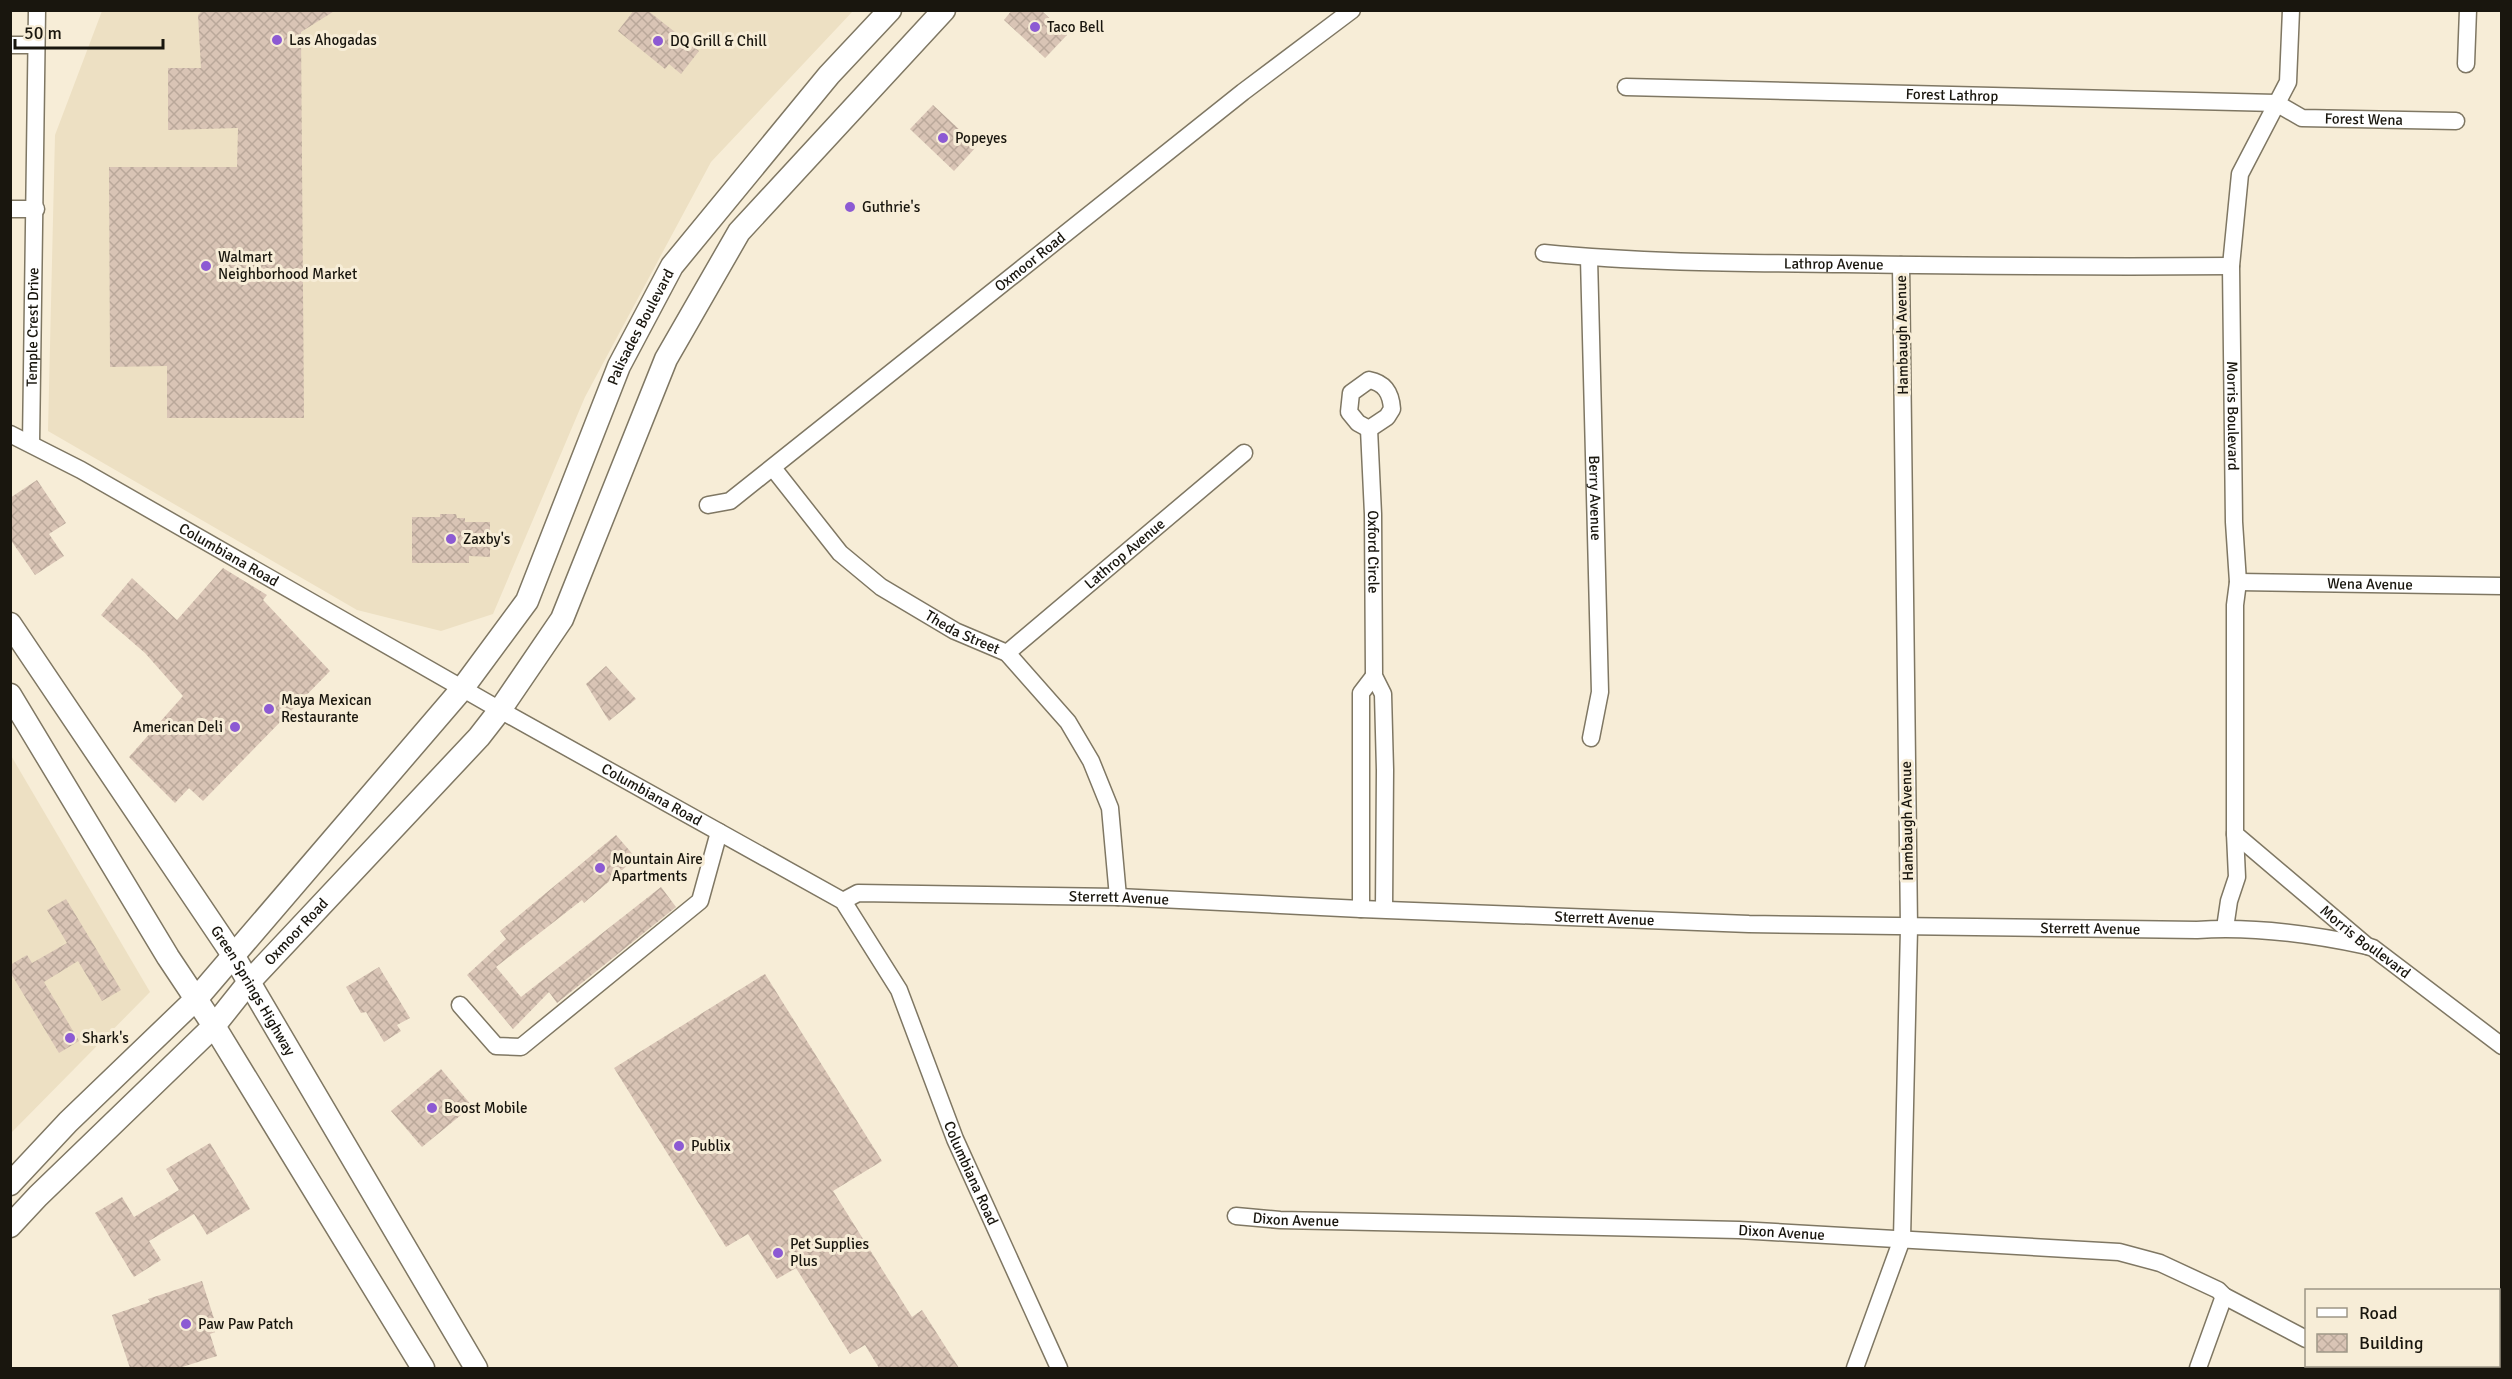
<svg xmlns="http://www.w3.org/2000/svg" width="2512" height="1379" font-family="Signika,sans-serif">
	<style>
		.built { fill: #ede0c3 }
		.building { fill: url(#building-cross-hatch) }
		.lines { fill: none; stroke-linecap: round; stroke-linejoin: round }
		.minor-casing { stroke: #7f7763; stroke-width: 19 }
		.secondary-casing { stroke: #7f7763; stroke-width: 25 }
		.minor { stroke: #fff; stroke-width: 16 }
		.secondary { stroke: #fff; stroke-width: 22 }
		.poi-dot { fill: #8c5ad3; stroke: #f7edd7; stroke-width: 2 }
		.labels { text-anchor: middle; stroke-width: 6; stroke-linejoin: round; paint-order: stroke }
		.poi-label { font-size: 15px; fill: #19160e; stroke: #f7edd7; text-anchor: start }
		.street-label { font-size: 15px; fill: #19160e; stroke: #f7edd7 }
	</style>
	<defs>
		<pattern id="building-cross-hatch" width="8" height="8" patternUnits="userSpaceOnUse" patternTransform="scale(1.5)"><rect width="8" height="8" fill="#d9c4b5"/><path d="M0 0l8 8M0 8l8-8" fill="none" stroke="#baa89a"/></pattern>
	</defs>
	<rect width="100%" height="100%" fill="#f7edd7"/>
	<!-- built -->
	<g class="built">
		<polygon points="102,11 853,11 711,162 585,397 493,614 441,631 357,610 48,431 55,135"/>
		<polygon points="10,754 150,992 11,1133 10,1133"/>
	</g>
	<!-- building -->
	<g class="building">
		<polygon points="203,10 336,10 301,32 304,418 167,418 167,366 110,367 109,167 237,167 238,128 168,130 168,68 201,68 198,15"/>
		<polygon points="634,10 647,10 699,51 681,74 669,64 665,69 618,31"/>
		<polygon points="1012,10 1041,10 1067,35 1045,58 1004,20"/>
		<polygon points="933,105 977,146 954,171 910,129"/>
		<polygon points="37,480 66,523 49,534 64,556 35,575 10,539 10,498"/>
		<polygon points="440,514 456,514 457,518 465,518 465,522 490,522 490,557 469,556 469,563 412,563 412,517 440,517"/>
		<polygon points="223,568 267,595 263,600 330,671 203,801 189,788 175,803 129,757 183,696 145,653 101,615 132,578 177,620"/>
		<polygon points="606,666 636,699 609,721 586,684"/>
		<polygon points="616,835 636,858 584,903 582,900 496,967 521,997 661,887 676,907 557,1003 549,992 513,1029 467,975 506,939 500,931"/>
		<polygon points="66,899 121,990 102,1001 78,961 44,982 79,1041 59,1053 10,972 10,965 27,955 32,963 67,943 47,910"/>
		<polygon points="379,967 410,1018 397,1025 401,1031 384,1042 366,1012 361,1013 346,987"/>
		<polygon points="765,974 882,1161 833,1191 912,1317 922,1310 959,1368 879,1368 865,1345 850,1354 796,1268 777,1279 748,1234 726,1247 614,1068"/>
		<polygon points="441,1069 472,1106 422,1147 391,1111"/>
		<polygon points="210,1143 250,1209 207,1235 194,1214 149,1241 161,1260 134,1277 95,1213 122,1197 134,1217 179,1190 166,1169"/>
		<polygon points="202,1281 218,1331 210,1334 217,1356 179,1368 130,1368 112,1315 150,1302 148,1299"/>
	</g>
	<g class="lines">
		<!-- minor casing -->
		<g class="minor-casing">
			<g id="minor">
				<path id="s1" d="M2291 10 2288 82 2240 174 2231 266 2234 522 2238 582 2235 605V834L2367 946 2373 948 2502 1046"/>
				<polyline points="10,45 36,45"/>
				<polyline points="2466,64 2468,10"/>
				<path id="s2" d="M1626 87 2276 103 2302 118 2456 121"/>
				<polyline points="10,209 36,209"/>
				<path id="s3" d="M1544 253C1644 263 1744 263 1844 264 1973 266 2102 267 2231 266"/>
				<path id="s4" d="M1589 258 1600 692 1591 738"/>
				<path d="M1369 380C1385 383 1391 393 1392 409L1387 417 1369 429 1358 423 1349 412 1351 393Z"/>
				<path id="s5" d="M1369 429 1373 514 1374 676 1383 694 1385 770 1384 909"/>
				<path id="s6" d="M10 434 81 470 500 710 843 901 899 990 955 1139 1059 1368"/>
				<path id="s7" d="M31 444 37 10"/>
				<path id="s8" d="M773 468 840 553 881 587 955 631 1007 653 1068 722 1091 761 1110 808 1118 897"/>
				<path id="s9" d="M708 505 730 501 1243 92 1352 10"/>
				<path id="s10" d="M2238 582 2502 586"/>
				<path id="s11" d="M1007 653 1244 453"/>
				<path id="s12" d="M843 901 858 893 1118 897 1361 909 1749 924 2197 930C2254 926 2311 934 2367 946"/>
				<polyline points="1361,909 1361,693 1374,676"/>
				<polyline points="2225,928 2229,901 2237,877 2235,834"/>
				<polyline points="460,1005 496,1046 521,1047 700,901 719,832"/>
				<path id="s13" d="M1236 1216 1280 1220 1739 1230 2119 1252 2160 1263 2218 1290 2224 1296 2306 1339"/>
				<polyline points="2352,1366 2358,1368"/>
				<polyline points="1855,1368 1902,1239 1909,928 1901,265"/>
				<polyline points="2198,1368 2224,1296"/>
			</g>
		</g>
		<!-- secondary casing -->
		<g class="secondary-casing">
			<g id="secondary">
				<path id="s14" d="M10 624 233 955 476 1368"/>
				<polyline points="10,695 168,957 214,1026 423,1368"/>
				<path id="s15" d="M10 1184 68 1122 197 998 462 689 527 601 619 366 672 266 829 75 890 10"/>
				<path id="s16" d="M10 1226 38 1196 214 1026 249 982 479 737 500 710 562 619 666 359 739 232 944 10"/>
			</g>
		</g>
		<!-- minor -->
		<use href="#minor" class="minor"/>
		<!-- secondary -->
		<use href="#secondary" class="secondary"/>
	</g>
	<!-- markers -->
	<g class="poi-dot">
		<circle cx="1035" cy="27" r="6"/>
		<circle cx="277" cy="40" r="6"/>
		<circle cx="658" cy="41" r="6"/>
		<circle cx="943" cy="138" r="6"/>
		<circle cx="850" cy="207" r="6"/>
		<circle cx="206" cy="266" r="6"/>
		<circle cx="451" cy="539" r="6"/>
		<circle cx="269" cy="709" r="6"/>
		<circle cx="235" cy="727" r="6"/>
		<circle cx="600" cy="868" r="6"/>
		<circle cx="70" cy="1038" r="6"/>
		<circle cx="432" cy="1108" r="6"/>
		<circle cx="679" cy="1146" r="6"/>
		<circle cx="778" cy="1253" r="6"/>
		<circle cx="186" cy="1324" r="6"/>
	</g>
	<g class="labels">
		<!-- poi labels -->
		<g class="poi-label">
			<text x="1047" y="32">Taco Bell</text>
			<text x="289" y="45">Las Ahogadas</text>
			<text x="670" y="46">DQ Grill &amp; Chill</text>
			<text x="955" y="143">Popeyes</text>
			<text x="862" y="212">Guthrie's</text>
			<text x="218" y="262">Walmart<tspan x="218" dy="17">Neighborhood Market</tspan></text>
			<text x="463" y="544">Zaxby's</text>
			<text x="281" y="705">Maya Mexican<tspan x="281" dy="17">Restaurante</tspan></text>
			<text x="223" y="732" text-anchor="end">American Deli</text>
			<text x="612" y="864">Mountain Aire<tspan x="612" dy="17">Apartments</tspan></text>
			<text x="82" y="1043">Shark's</text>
			<text x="444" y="1113">Boost Mobile</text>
			<text x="691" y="1151">Publix</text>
			<text x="790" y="1249">Pet Supplies<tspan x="790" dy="17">Plus</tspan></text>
			<text x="198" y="1329">Paw Paw Patch</text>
		</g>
		<!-- street labels -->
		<g class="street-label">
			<text dy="5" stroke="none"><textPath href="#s2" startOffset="326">Forest Lathrop</textPath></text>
			<text dy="5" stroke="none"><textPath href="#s2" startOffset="742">Forest Wena</textPath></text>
			<text dy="5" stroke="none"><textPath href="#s9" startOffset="406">Oxmoor Road</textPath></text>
			<text dy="5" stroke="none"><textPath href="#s3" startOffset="290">Lathrop Avenue</textPath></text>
			<text dy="5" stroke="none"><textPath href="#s7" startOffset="117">Temple Crest Drive</textPath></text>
			<text dy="5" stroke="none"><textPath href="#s15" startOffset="1077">Palisades Boulevard</textPath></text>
			<text transform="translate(1902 335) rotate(-91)" y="5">Hambaugh Avenue</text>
			<text dy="5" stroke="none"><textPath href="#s1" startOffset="418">Morris Boulevard</textPath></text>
			<text dy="5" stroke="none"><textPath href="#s4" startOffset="240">Berry Avenue</textPath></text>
			<text dy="5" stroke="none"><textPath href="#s11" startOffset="154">Lathrop Avenue</textPath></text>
			<text dy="5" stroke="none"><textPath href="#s5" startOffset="123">Oxford Circle</textPath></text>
			<text dy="5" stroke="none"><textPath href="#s6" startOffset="250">Columbiana Road</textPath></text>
			<text dy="5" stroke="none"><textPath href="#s10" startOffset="132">Wena Avenue</textPath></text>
			<text dy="5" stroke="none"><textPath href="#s8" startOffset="255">Theda Street</textPath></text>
			<text dy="5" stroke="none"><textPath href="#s6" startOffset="736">Columbiana Road</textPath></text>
			<text transform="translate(1907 821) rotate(-91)" y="5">Hambaugh Avenue</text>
			<text dy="5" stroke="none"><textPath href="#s12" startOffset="278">Sterrett Avenue</textPath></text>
			<text dy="5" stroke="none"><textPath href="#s12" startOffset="764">Sterrett Avenue</textPath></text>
			<text dy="5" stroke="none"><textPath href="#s12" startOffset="1250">Sterrett Avenue</textPath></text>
			<text dy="5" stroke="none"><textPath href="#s16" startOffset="411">Oxmoor Road</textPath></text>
			<text dy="5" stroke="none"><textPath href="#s1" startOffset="1006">Morris Boulevard</textPath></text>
			<text dy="5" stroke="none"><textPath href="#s14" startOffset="440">Green Springs Highway</textPath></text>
			<text dy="5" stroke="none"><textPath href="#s6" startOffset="1257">Columbiana Road</textPath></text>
			<text dy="5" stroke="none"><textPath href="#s13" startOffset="60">Dixon Avenue</textPath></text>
			<text dy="5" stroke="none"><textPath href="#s13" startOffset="546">Dixon Avenue</textPath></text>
		</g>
	</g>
	<!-- border -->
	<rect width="2512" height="1379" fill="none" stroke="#19160e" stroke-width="24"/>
	<!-- legend -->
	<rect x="2305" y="1289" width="195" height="78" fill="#f7edd7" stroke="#9e9787" stroke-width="1.5"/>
	<rect x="2317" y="1308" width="30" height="9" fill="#ffffff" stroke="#9e9787" stroke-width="1.5"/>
	<text x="2359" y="1319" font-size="18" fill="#19160e">Road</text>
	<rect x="2317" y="1334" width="30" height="18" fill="url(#building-cross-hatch)" stroke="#9e9787" stroke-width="1.5"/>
	<text x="2359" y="1349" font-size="18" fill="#19160e">Building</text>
	<!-- scale -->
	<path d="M15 39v9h148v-9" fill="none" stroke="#19160e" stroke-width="3"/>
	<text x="24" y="39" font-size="18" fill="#19160e" stroke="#f7edd7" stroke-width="4.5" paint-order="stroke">50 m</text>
</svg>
